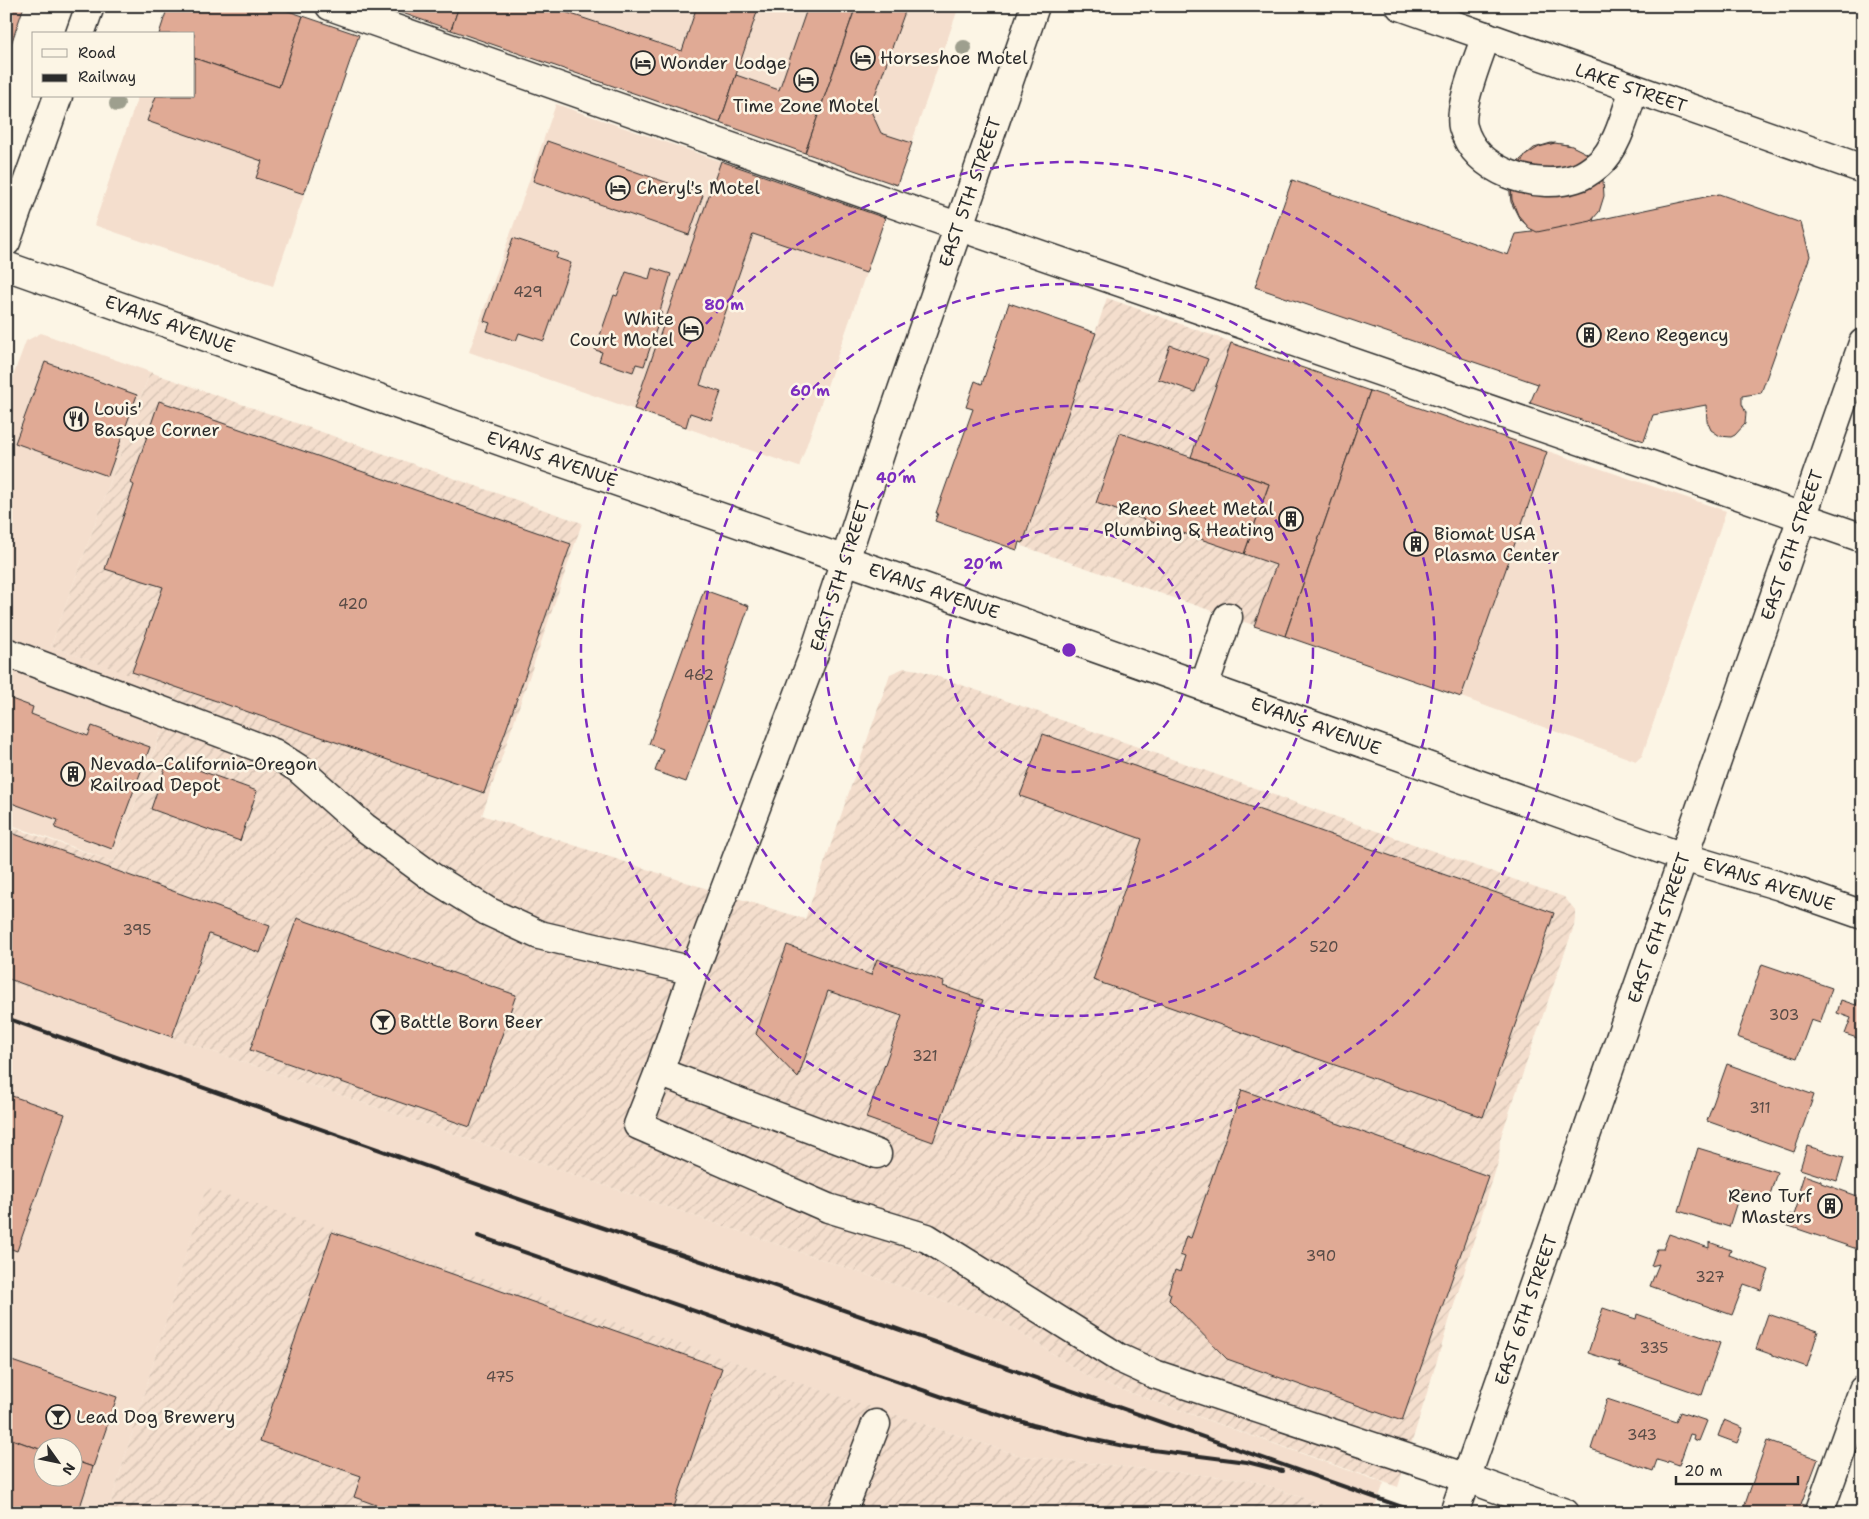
<svg xmlns="http://www.w3.org/2000/svg" width="1869" height="1519" font-family="'Shantell Sans',sans-serif">
	<style>
		.built { fill: #f4decd; fill-rule: evenodd }
		.industrial { fill: url(#industrial-furrows) }
		.building { fill: #e0aa95; stroke: #2b2b2b }
		.lines { fill: none; stroke-linecap: round; stroke-linejoin: round }
		.minor-casing { stroke: #2b2b2b; stroke-width: 31 }
		.major-casing { stroke: #2b2b2b; stroke-width: 31 }
		.minor { stroke: #fcf5e5; stroke-width: 28 }
		.major { stroke: #fcf5e5; stroke-width: 28 }
		.rail { stroke: #2b2b2b; stroke-width: 4 }
		.tree { fill: #9e9f8e }
		.ring { fill: none; stroke: #7b2cbf; stroke-width: 2.5; stroke-dasharray: 9 6 }
		.labels { text-anchor: middle; stroke-width: 5; stroke-linejoin: round; paint-order: stroke }
		.number-label { font-size: 15px; fill: #584b46 }
		.poi-label { font-size: 18px; fill: #2b2b2b; stroke: #fcf5e5; text-anchor: start }
		.street-label { font-size: 18px; fill: #2b2b2b; stroke: #fcf5e5 }
		.centre { fill: #7b2cbf; stroke: #fcf5e5; stroke-width: 2.5 }
		.ring-label { font-size: 15px; text-anchor: middle; font-weight: bold; fill: #7b2cbf; stroke: #fcf5e5; stroke-width: 5; stroke-linejoin: round; paint-order: stroke }
	</style>
	<defs>
		<pattern id="industrial-furrows" width="10" height="10" patternUnits="userSpaceOnUse" patternTransform="scale(1.25)"><rect width="10" height="10" fill="#f4decd"/><path d="M-1 1l2-2M0 10L10 0M9 11l2-2" fill="none" stroke="#d1bfb0"/></pattern>
	</defs>
	<rect width="100%" height="100%" fill="#fcf5e5"/>
	<filter id="ink" filterUnits="userSpaceOnUse"><feTurbulence type="fractalNoise" baseFrequency=".02" numOctaves="2"/><feDisplacementMap in="SourceGraphic" scale="10" xChannelSelector="R" yChannelSelector="G"/><feConvolveMatrix kernelMatrix="1 2 1 2 8 2 1 2 1" color-interpolation-filters="sRGB"/></filter>
	<g filter="url(#ink)">
		<!-- built -->
		<g class="built">
			<polygon points="168,6 359,35 273,286 94,225 138,96 194,96 194,34"/>
			<polygon points="382,6 959,6 897,185"/>
			<polygon points="556,104 885,218 799,467 469,352"/>
			<polygon points="41,333 150,372 51,646 176,691 114,862 6,823 6,395 26,341"/>
			<polygon points="1370,391 1726,511 1642,756 1636,761 1461,697 1285,636"/>
			<path d="M6 981 1002 1321 1092 1379 1384 1483 1373 1513H1349L1250 1480 1021 1456 206 1189 108 1513H6ZM42 1446H72V1476H42Z"/>
		</g>
		<!-- industrial -->
		<g class="industrial">
			<polygon points="1107,298 1370,391 1285,636 1022,546"/>
			<polygon points="150,372 582,523 482,815 692,884 805,919 890,674 904,668 919,670 1564,897 1576,911 1574,926 1500,1139 1499,1159 1398,1487 1092,1379 1002,1321 6,981 6,825 114,862 176,692 51,646"/>
			<polygon points="206,1188 1021,1456 1250,1480 1349,1513 108,1513"/>
		</g>
		<!-- building -->
		<g class="building">
			<polygon points="6,6 24,6 6,59"/>
			<polygon points="168,6 274,6 303,16 279,87 194,58 194,34 159,34"/>
			<polygon points="382,6 459,6 451,30"/>
			<polygon points="459,6 547,6 682,51 697,6 759,6 720,123 451,30"/>
			<polygon points="808,6 856,6 805,153 720,123 736,75 779,90"/>
			<polygon points="856,6 907,6 870,109 881,133 912,143 897,185 805,153"/>
			<polygon points="303,16 359,35 304,194 256,178 262,161 147,121 156,96 194,96 194,58 279,87"/>
			<polygon points="547,141 703,195 689,235 533,181"/>
			<polygon points="1551,143 1569,145 1585,153 1591,159 1600,175 1602,193 1593,221 1719,194 1801,223 1810,256 1761,393 1742,396 1742,404 1746,413 1745,424 1735,435 1731,437 1720,436 1711,430 1707,421 1706,405 1653,415 1644,441 1530,403 1538,384 1255,287 1292,180 1508,255 1516,234 1532,232 1532,230 1519,218 1511,202 1509,184 1515,167 1520,160 1534,148"/>
			<polygon points="1555,143 1572,146 1586,153 1597,165 1603,180 1604,196 1599,212 1591,221 1537,232 1529,228 1518,215 1512,200 1511,184 1516,169 1526,155 1539,147"/>
			<polygon points="721,161 885,218 866,273 753,234 700,385 721,392 711,420 690,413 686,427 634,409"/>
			<polygon points="513,238 558,253 556,258 571,263 544,341 519,333 516,341 487,331 490,323 484,321"/>
			<polygon points="652,268 671,274 660,311 662,312 644,366 636,364 633,372 599,361 602,352 595,350 614,295 617,296 626,272 649,279"/>
			<polygon points="1009,303 1096,333 1023,543 1019,542 1017,550 935,521 938,513 936,513 973,409 966,407 975,381 982,384"/>
			<polygon points="1231,343 1370,391 1285,636 1254,626 1276,565 1244,554 1269,484 1191,457"/>
			<polygon points="1170,345 1208,359 1195,392 1158,379"/>
			<polygon points="45,362 137,395 108,476 15,443"/>
			<polygon points="1370,391 1547,452 1461,697 1285,636"/>
			<polygon points="159,401 571,544 484,793 132,672 163,587 105,569 134,485 131,483"/>
			<polygon points="1120,433 1269,484 1244,554 1096,503"/>
			<polygon points="704,590 749,606 686,782 655,771 663,749 649,744"/>
			<polygon points="6,697 33,707 31,714 88,736 92,726 150,747 112,849 55,828 58,820 6,801"/>
			<polygon points="1043,734 1554,913 1483,1117 1093,980 1142,839 1020,796"/>
			<polygon points="168,759 257,791 240,841 151,809"/>
			<polygon points="6,831 270,926 260,953 209,934 172,1037 6,978"/>
			<polygon points="297,918 516,995 470,1127 250,1050"/>
			<polygon points="787,945 871,975 877,959 944,982 943,986 983,1000 933,1142 866,1118 902,1016 828,991 798,1078 756,1034"/>
			<polygon points="1762,964 1832,988 1820,1023 1811,1020 1797,1058 1737,1037"/>
			<polygon points="1858,999 1863,1001 1863,1040 1845,1034 1851,1018 1837,1013 1841,1000 1856,1005"/>
			<polygon points="1727,1064 1814,1095 1794,1152 1707,1121"/>
			<polygon points="1242,1090 1488,1176 1402,1421 1227,1359 1169,1300 1171,1294 1168,1292 1175,1270 1180,1272 1185,1257 1180,1255 1186,1236 1191,1238"/>
			<polygon points="6,1094 65,1114 17,1251 6,1247"/>
			<polygon points="1807,1146 1844,1157 1837,1181 1800,1169"/>
			<polygon points="1698,1148 1777,1172 1769,1198 1741,1189 1729,1227 1679,1211"/>
			<polygon points="1804,1175 1821,1181 1821,1183 1863,1198 1863,1251 1786,1225 1790,1214 1794,1215 1802,1191 1799,1191"/>
			<polygon points="332,1232 722,1368 672,1513 398,1513 354,1497 361,1476 260,1441"/>
			<polygon points="1669,1234 1709,1248 1709,1242 1731,1250 1729,1255 1769,1270 1761,1290 1744,1284 1732,1315 1650,1286 1659,1264 1651,1266 1657,1249 1663,1249"/>
			<polygon points="1603,1308 1636,1319 1637,1314 1720,1343 1702,1395 1619,1366 1620,1363 1588,1353"/>
			<polygon points="1768,1314 1818,1331 1807,1367 1756,1349"/>
			<polygon points="6,1359 117,1397 93,1467 72,1460 72,1446 42,1446 42,1450 6,1437"/>
			<polygon points="1607,1399 1676,1422 1680,1412 1707,1421 1699,1441 1693,1439 1694,1435 1690,1434 1679,1465 1668,1461 1667,1463 1657,1460 1653,1471 1591,1449"/>
			<polygon points="1724,1420 1743,1428 1737,1443 1718,1436"/>
			<polygon points="6,1437 42,1450 42,1476 72,1476 72,1460 93,1467 78,1513 6,1513"/>
			<polygon points="1767,1441 1818,1459 1801,1504 1805,1505 1802,1513 1742,1513"/>
		</g>
		<g class="lines">
			<!-- minor casing -->
			<g class="minor-casing">
				<g id="minor">
					<polyline points="330,6 905,208 1863,538"/>
					<polyline points="1035,6 882,448 814,654 694,971 659,1072 638,1125 828,1208 927,1238 1119,1358 1154,1374 1467,1478 1565,1513"/>
					<polyline points="1400,6 1863,169"/>
					<path d="M1486 36C1479 57 1458 107 1463 127 1475 172 1536 191 1576 178 1584 176 1593 169 1599 164 1617 149 1626 112 1634 89"/>
					<polyline points="6,266 534,453 918,585 1683,857 1780,886 1863,915"/>
					<polyline points="6,652 274,753 299,769 364,827 432,877 487,911 539,935 694,971"/>
					<polyline points="1204,686 1228,617"/>
					<polyline points="659,1072 877,1154"/>
					<polyline points="842,1513 876,1424"/>
					<polyline points="1819,1513 1863,1390"/>
				</g>
			</g>
			<!-- major casing -->
			<g class="major-casing">
				<g id="major">
					<polyline points="80,34 90,6"/>
					<polyline points="6,242 58,96"/>
					<polyline points="1454,1513 1863,343"/>
				</g>
			</g>
			<!-- minor -->
			<use href="#minor" class="minor"/>
			<!-- major -->
			<use href="#major" class="major"/>
			<!-- rail -->
			<g class="rail">
				<polyline points="6,1018 553,1211 781,1288 1419,1513"/>
				<polyline points="478,1236 963,1404 1033,1425 1085,1438 1129,1447 1247,1462 1282,1471"/>
			</g>
		</g>
		<!-- trees -->
		<g class="tree">
			<circle cx="964" cy="48" r="8"/>
			<circle cx="117" cy="104" r="8"/>
		</g>
	</g>
	<!-- distance rings -->
	<g class="ring">
		<circle cx="1069" cy="650" r="122"/>
		<circle cx="1069" cy="650" r="244"/>
		<circle cx="1069" cy="650" r="366"/>
		<circle cx="1069" cy="650" r="488"/>
	</g>
	<!-- icons -->
	<defs>
		<g id="hotel-ring" transform="scale(1.25)"><circle r="9.5" fill="#fcf5e5" stroke="#2b2b2b" stroke-width="1.5"/><path d="M-6-4.5h1.5V1H6V5H4.5V3h-9V5H-6ZM-4 0a1.8 1.8 0 1 1 3.6 0ZM.5 0V-2.5h3Q6-2.5 6 0Z" fill="#2b2b2b"/></g>
		<g id="building-ring" transform="scale(1.25)"><circle r="9.5" fill="#fcf5e5" stroke="#2b2b2b" stroke-width="1.5"/><path d="M-4-6H4V6H1V3H-1V6H-4ZM-2.5-4.3h1.7v1.8h-1.7ZM.8-4.3h1.7v1.8H.8ZM-2.5-1h1.7V.8h-1.7ZM.8-1h1.7V.8H.8Z" fill="#2b2b2b"/></g>
		<g id="restaurant-ring" transform="scale(1.25)"><circle r="9.5" fill="#fcf5e5" stroke="#2b2b2b" stroke-width="1.5"/><path d="M-5-6h1v4h1v-4h1v4h1v-4h1v5L-1.5 .5V6h-2V.5L-5-1ZM5-6V6H3V1.5H1.5Q1.5-4 5-6Z" fill="#2b2b2b"/></g>
		<g id="bar-ring" transform="scale(1.25)"><circle r="9.5" fill="#fcf5e5" stroke="#2b2b2b" stroke-width="1.5"/><path d="M-6-5H6L.8 .8V4.5H3.5V6h-7V4.5H-.8V.8Z" fill="#2b2b2b"/></g>
	</defs>
	<g fill-rule="evenodd">
		<use href="#hotel-ring" x="863" y="58"/>
		<use href="#hotel-ring" x="643" y="63"/>
		<use href="#hotel-ring" x="806" y="80"/>
		<use href="#hotel-ring" x="618" y="188"/>
		<use href="#hotel-ring" x="691" y="329"/>
		<use href="#building-ring" x="1589" y="335"/>
		<use href="#restaurant-ring" x="76" y="419"/>
		<use href="#building-ring" x="1291" y="519"/>
		<use href="#building-ring" x="1416" y="544"/>
		<use href="#building-ring" x="73" y="774"/>
		<use href="#bar-ring" x="383" y="1022"/>
		<use href="#building-ring" x="1830" y="1206"/>
		<use href="#bar-ring" x="58" y="1417"/>
	</g>
	<g class="labels">
		<!-- number labels -->
		<g class="number-label">
			<text x="528" y="297">429</text>
			<text x="353" y="609">420</text>
			<text x="699" y="680">462</text>
			<text x="137" y="935">395</text>
			<text x="1324" y="952">520</text>
			<text x="1784" y="1020">303</text>
			<text x="925" y="1061">321</text>
			<text x="1760" y="1113">311</text>
			<text x="1321" y="1261">390</text>
			<text x="1710" y="1282">327</text>
			<text x="1654" y="1353">335</text>
			<text x="500" y="1382">475</text>
			<text x="1642" y="1440">343</text>
		</g>
		<!-- poi labels -->
		<g class="poi-label">
			<text x="880" y="64">Horseshoe Motel</text>
			<text x="660" y="69">Wonder Lodge</text>
			<text x="806" y="112" text-anchor="middle">Time Zone Motel</text>
			<text x="636" y="194">Cheryl's Motel</text>
			<text x="674" y="325" text-anchor="end">White<tspan x="674" dy="21">Court Motel</tspan></text>
			<text x="1606" y="341">Reno Regency</text>
			<text x="94" y="415">Louis'<tspan x="94" dy="21">Basque Corner</tspan></text>
			<text x="1274" y="515" text-anchor="end">Reno Sheet Metal<tspan x="1274" dy="21">Plumbing &amp; Heating</tspan></text>
			<text x="1434" y="540">Biomat USA<tspan x="1434" dy="21">Plasma Center</tspan></text>
			<text x="90" y="770">Nevada-California-Oregon<tspan x="90" dy="21">Railroad Depot</tspan></text>
			<text x="400" y="1028">Battle Born Beer</text>
			<text x="1812" y="1202" text-anchor="end">Reno Turf<tspan x="1812" dy="21">Masters</tspan></text>
			<text x="76" y="1423">Lead Dog Brewery</text>
		</g>
		<!-- street labels -->
		<g class="street-label">
			<text transform="translate(1631 88) rotate(19)" y="6">LAKE STREET</text>
			<text transform="translate(970 192) rotate(-71)" y="6">EAST 5TH STREET</text>
			<text transform="translate(170 324) rotate(20)" y="6">EVANS AVENUE</text>
			<text transform="translate(552 459) rotate(19)" y="6">EVANS AVENUE</text>
			<text transform="translate(1792 545) rotate(-71)" y="6">EAST 6TH STREET</text>
			<text transform="translate(840 576) rotate(-72)" y="6">EAST 5TH STREET</text>
			<text transform="translate(934 591) rotate(19)" y="6">EVANS AVENUE</text>
			<text transform="translate(1316 726) rotate(20)" y="6">EVANS AVENUE</text>
			<text transform="translate(1769 884) rotate(18)" y="6">EVANS AVENUE</text>
			<text transform="translate(1659 928) rotate(-71)" y="6">EAST 6TH STREET</text>
			<text transform="translate(1526 1310) rotate(-71)" y="6">EAST 6TH STREET</text>
		</g>
	</g>
	<circle cx="1069" cy="650" r="8" class="centre"/>
	<g class="ring-label">
		<text x="724" y="310">80 m</text>
		<text x="810" y="396">60 m</text>
		<text x="896" y="483">40 m</text>
		<text x="983" y="569">20 m</text>
	</g>
	<!-- margin -->
	<rect width="1869" height="1519" fill="none" stroke="#fcf5e5" stroke-width="25"/>
	<rect x="12" y="12" width="1844" height="1494" fill="none" stroke="#2b2b2b" stroke-width="2" filter="url(#ink)"/>
	<!-- legend -->
	<rect x="32" y="32" width="162" height="65" fill="#fcf5e5" stroke="#a8a49b"/>
	<rect x="42" y="49" width="25" height="8" fill="#fcf5e5" stroke="#a8a49b"/>
	<text x="78" y="58" font-size="15" fill="#2b2b2b">Road</text>
	<rect x="42" y="74" width="25" height="8" fill="#2b2b2b" stroke="#a8a49b"/>
	<text x="78" y="82" font-size="15" fill="#2b2b2b">Railway</text>
	<!-- north arrow -->
	<g transform="translate(58 1462) rotate(123)"><circle r="24" fill="#fcf5e5" stroke="#a8a49b"/>
	<path d="M0-4L9 19L0 12L-9 19Z" fill="#2b2b2b"/>
	<text y="-8" font-size="14" font-weight="bold" text-anchor="middle" fill="#2b2b2b">N</text>
	</g>
	<!-- scale -->
	<path d="M1676 1476v8h122v-8" fill="none" stroke="#2b2b2b" stroke-width="2.5"/>
	<text x="1684" y="1476" font-size="15" fill="#2b2b2b" stroke="#fcf5e5" stroke-width="4" paint-order="stroke">20 m</text>
</svg>
